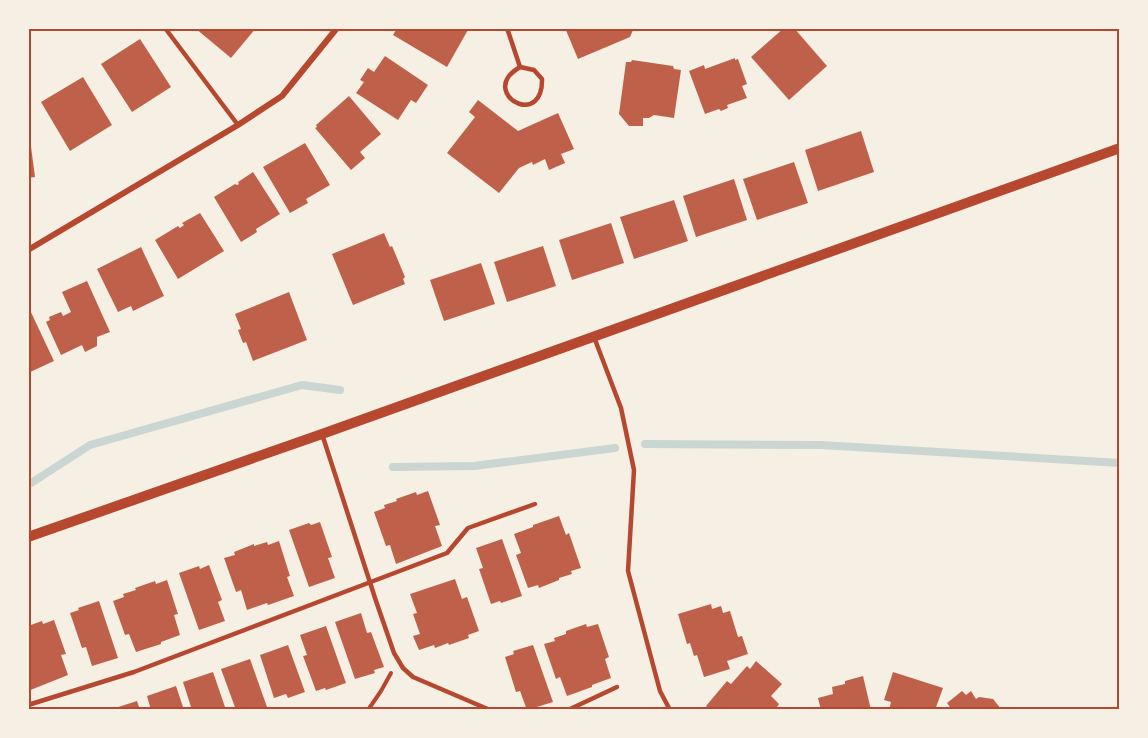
<svg xmlns="http://www.w3.org/2000/svg" width="1148" height="738" font-family="Lora,serif">
	<style>
		.lines { fill: none; stroke-linecap: round; stroke-linejoin: round }
		.stream { stroke: #c9d6d2; stroke-width: 8 }
		.building { fill: #bf614a }
		.path { stroke: #b5482f; stroke-width: 4 }
		.service { stroke: #b5482f; stroke-width: 4.5 }
		.minor { stroke: #b5482f; stroke-width: 6 }
		.tertiary { stroke: #b5482f; stroke-width: 10 }
		.neatline { fill: none; stroke: #b5482f; stroke-width: 2 }
	</style>
	<rect width="100%" height="100%" fill="#f6efe4"/>
	<g class="lines">
		<!-- stream -->
		<g class="stream">
			<polyline points="645,444 821,445 1120,463"/>
			<polyline points="393,467 474,466 615,448"/>
			<polyline points="28,485 90,445 302,385 340,390"/>
		</g>
	</g>
	<!-- building -->
	<g class="building">
		<polygon points="195,28 256,28 231,58"/>
		<polygon points="397,28 469,28 447,67 393,35"/>
		<polygon points="565,28 632,28 633,30 630,37 578,59"/>
		<polygon points="784,28 794,28 827,66 789,100 751,57"/>
		<polygon points="140,39 171,87 132,112 101,64"/>
		<polygon points="385,56 428,85 416,103 411,100 398,120 356,93 364,82 360,80 368,68 374,72"/>
		<polygon points="735,58 735,60 738,59 747,84 742,86 747,98 727,105 728,108 721,111 719,109 705,114 689,71 704,65 705,69"/>
		<polygon points="632,60 673,66 674,69 681,70 674,118 654,115 649,118 643,118 643,126 629,126 619,114 626,62 631,62"/>
		<polygon points="83,77 112,125 70,151 41,102"/>
		<polygon points="349,96 381,134 360,152 365,158 351,170 315,128 317,127 316,125"/>
		<polygon points="478,100 518,131 558,113 574,149 561,154 565,163 549,170 545,159 533,165 532,162 519,168 499,193 447,153 475,117 469,112"/>
		<polygon points="861,131 874,172 818,191 805,150"/>
		<polygon points="28,139 30,139 35,177 28,178"/>
		<polygon points="305,143 330,185 306,199 308,203 290,213 263,167"/>
		<polygon points="794,162 808,203 757,220 743,179"/>
		<polygon points="253,172 280,214 256,229 257,232 241,242 214,197 235,184 237,185 239,184 238,182"/>
		<polygon points="734,179 747,220 696,237 683,196"/>
		<polygon points="674,200 688,241 634,259 620,217"/>
		<polygon points="200,213 224,251 178,279 155,240 178,226 180,228 184,225 182,223"/>
		<polygon points="611,223 624,263 572,280 559,240"/>
		<polygon points="384,233 390,247 392,246 405,277 403,279 405,284 353,305 332,254"/>
		<polygon points="543,246 556,286 507,302 494,262"/>
		<polygon points="141,247 164,296 133,311 131,306 118,312 97,269"/>
		<polygon points="481,263 495,304 444,321 430,280"/>
		<polygon points="87,281 110,332 97,337 97,346 85,352 82,345 61,355 46,322 50,320 49,317 61,312 63,316 71,312 62,292"/>
		<polygon points="289,292 307,340 253,361 246,342 243,343 238,330 241,329 235,314"/>
		<polygon points="28,306 54,361 28,373"/>
		<polygon points="428,491 440,525 435,526 442,546 396,564 390,545 386,546 374,512 385,508 384,505 397,501 396,499 416,492 417,495"/>
		<polygon points="559,516 566,535 569,533 581,568 571,571 572,574 559,578 559,580 539,588 538,585 528,588 516,555 521,553 514,534 533,527 533,525"/>
		<polygon points="320,522 332,557 328,558 335,578 309,587 289,530 309,523 311,525"/>
		<polygon points="502,539 522,596 501,603 500,601 491,604 479,569 483,568 476,548"/>
		<polygon points="279,541 290,576 287,577 294,596 268,605 267,603 247,610 241,590 236,592 224,558 235,555 234,552 254,544 254,546 267,542 268,545"/>
		<polygon points="209,565 222,600 218,602 225,621 199,630 179,573 199,566 200,569"/>
		<polygon points="455,579 462,599 467,597 479,631 468,635 469,638 449,645 448,643 435,648 434,645 419,650 413,636 420,634 413,614 417,613 410,594"/>
		<polygon points="167,580 178,614 174,615 180,635 161,642 161,644 136,652 129,634 125,635 113,601 124,597 123,594 136,590 135,588 155,581 156,584"/>
		<polygon points="99,601 118,658 92,666 86,647 82,648 70,613 79,610 78,608"/>
		<polygon points="711,604 712,609 721,606 723,613 730,611 738,637 742,636 748,654 727,661 730,669 704,677 697,655 694,656 690,643 687,644 678,614"/>
		<polygon points="361,613 367,633 371,632 384,667 374,670 375,673 355,679 335,622"/>
		<polygon points="54,620 66,654 61,655 68,675 28,691 28,626 42,621 43,624"/>
		<polygon points="586,624 587,627 598,624 609,657 605,659 611,678 592,685 592,687 567,696 560,677 556,679 544,644 555,641 554,638 566,634 566,631"/>
		<polygon points="326,626 346,683 326,690 325,688 316,691 303,656 307,655 300,635"/>
		<polygon points="288,645 305,692 288,698 286,694 274,698 260,655"/>
		<polygon points="533,645 553,702 527,710 520,691 516,692 505,657 514,654 513,651"/>
		<polygon points="250,659 267,707 259,710 236,710 221,669"/>
		<polygon points="756,661 782,684 771,696 779,704 775,710 710,710 706,706 727,681 731,684 747,666 750,669"/>
		<polygon points="213,672 226,710 192,710 183,682"/>
		<polygon points="893,672 943,688 935,710 889,710 891,702 884,700"/>
		<polygon points="863,676 871,710 821,710 818,698 833,694 832,687 845,684 845,681"/>
		<polygon points="176,686 184,710 151,710 147,696"/>
		<polygon points="962,691 966,695 971,691 976,699 979,697 993,699 1002,710 952,710 947,703"/>
		<polygon points="137,701 140,710 112,710 112,709"/>
	</g>
	<g class="lines">
		<!-- path -->
		<polyline class="path" points="368,710 381,691 391,673"/>
		<!-- service -->
		<g class="service">
			<polyline points="165,28 238,125"/>
			<polyline points="507,28 520,67"/>
			<path d="M520 67 534 70 542 79C543 125 491 100 509 76 512 72 517 69 520 67Z"/>
			<polyline points="594,337 621,408 634,470 628,571 660,691 670,710"/>
			<polyline points="322,434 376,601 394,653 403,668 413,677 490,710"/>
			<polyline points="28,705 134,672 447,553 468,528 535,504"/>
			<polyline points="568,710 617,687"/>
		</g>
		<!-- minor -->
		<polyline class="minor" points="28,250 238,125 282,96 337,28"/>
		<!-- tertiary -->
		<polyline class="tertiary" points="28,537 322,434 1120,148"/>
	</g>
	<!-- border -->
	<rect width="1148" height="738" fill="none" stroke="#f6efe4" stroke-width="60"/>
	<rect x="30" y="30" width="1088" height="678" class="neatline"/>
</svg>
